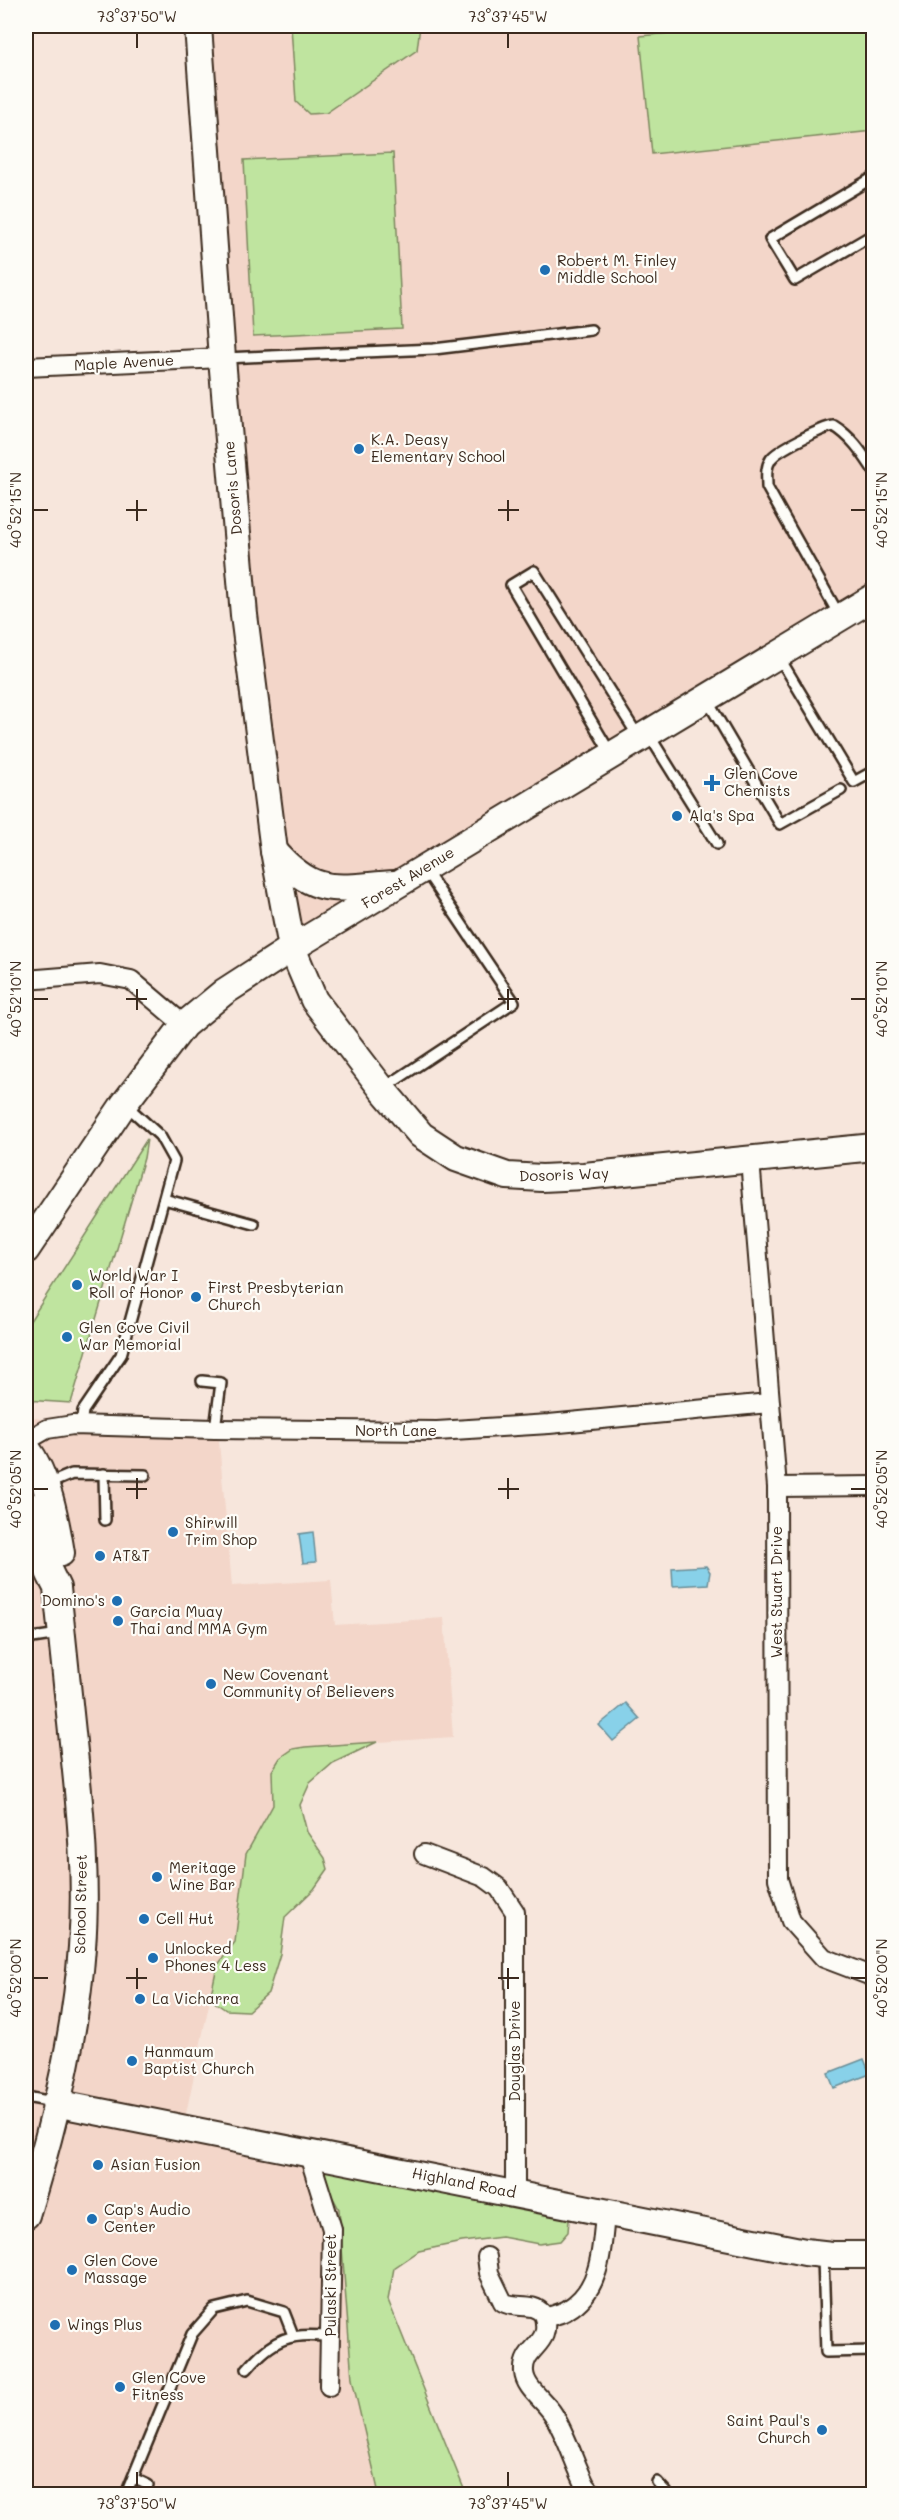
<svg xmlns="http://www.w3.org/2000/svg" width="899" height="2520" font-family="Mali,sans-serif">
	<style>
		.built { fill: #f3d6c9 }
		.green { fill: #bfe49f; stroke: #7d875e; stroke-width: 1.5 }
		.water { fill: #88d1e9; stroke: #698e98; stroke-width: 1.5 }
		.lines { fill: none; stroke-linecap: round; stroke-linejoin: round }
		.lane-casing { stroke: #3b2a1e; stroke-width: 14 }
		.street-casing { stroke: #3b2a1e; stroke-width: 22 }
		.secondary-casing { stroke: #3b2a1e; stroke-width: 30 }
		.lane { stroke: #fdfcf7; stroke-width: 9 }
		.street { stroke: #fdfcf7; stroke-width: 18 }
		.secondary { stroke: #fdfcf7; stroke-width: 26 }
		.ticks { fill: none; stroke: #3b2a1e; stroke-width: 2 }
		.poi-dot { fill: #1f6fb2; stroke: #fdfcf7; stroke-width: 2 }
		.labels { text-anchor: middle; stroke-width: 4.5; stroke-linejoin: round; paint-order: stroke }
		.poi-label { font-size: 15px; fill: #3b2a1e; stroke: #fdfcf7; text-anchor: start }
		.street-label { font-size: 15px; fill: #3b2a1e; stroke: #fdfcf7 }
		.neatline { fill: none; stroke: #3b2a1e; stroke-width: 2 }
		.ticks-label { font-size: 15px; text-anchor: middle; fill: #3b2a1e }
	</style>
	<rect width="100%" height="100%" fill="#f7e6dc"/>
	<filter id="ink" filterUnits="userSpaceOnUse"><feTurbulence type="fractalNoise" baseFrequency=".0167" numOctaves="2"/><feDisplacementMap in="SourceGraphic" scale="12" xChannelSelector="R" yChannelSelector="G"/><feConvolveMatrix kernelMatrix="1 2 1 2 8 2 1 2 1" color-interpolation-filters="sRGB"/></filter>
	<g filter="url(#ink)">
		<!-- built -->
		<g class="built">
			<polygon points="198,26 873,26 873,597 292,948 236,514"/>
			<polygon points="26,1416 73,1425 218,1431 232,1586 331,1580 335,1625 444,1618 453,1737 305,1747 271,1781 273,1805 246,1854 235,1942 217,1966 183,2128 308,2152 339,2209 352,2379 379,2494 26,2494"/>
		</g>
		<!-- green -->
		<g class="green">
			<polygon points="291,26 420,26 417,50 326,113 309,114 296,102"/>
			<polygon points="743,26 873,26 873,131 652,154 640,36"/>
			<polygon points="393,153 402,329 253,336 244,160"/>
			<polygon points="147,1139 144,1158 71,1403 26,1400 26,1327"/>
			<polygon points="377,1742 333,1763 310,1783 300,1805 307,1832 325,1858 328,1869 314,1889 285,1917 280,1954 268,1993 248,2011 226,2010 210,1999 217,1966 235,1942 246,1854 273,1805 272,1771 280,1758 293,1749 305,1747"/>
			<polygon points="308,2152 557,2210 569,2220 568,2232 560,2241 539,2244 502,2237 462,2242 419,2251 394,2268 388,2300 466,2494 379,2494 352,2379 339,2209"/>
		</g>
		<!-- water -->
		<g class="water">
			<polygon points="313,1532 316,1562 303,1563 299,1534"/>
			<polygon points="706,1566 710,1572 708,1584 673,1586 672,1568"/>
			<polygon points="626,1703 640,1719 613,1741 599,1725"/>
			<polygon points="864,2059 870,2074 834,2088 828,2073"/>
		</g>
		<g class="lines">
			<!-- lane casing -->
			<g class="lane-casing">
				<g id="lane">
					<polyline points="874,177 770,239 795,280 874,234"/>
					<polyline points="225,358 434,349 591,330"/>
					<path d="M839 615 767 487C767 477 765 468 771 459 777 450 821 428 834 426 852 437 862 453 874 471"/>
					<polyline points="779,657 854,782 874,771"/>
					<polyline points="707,700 780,824 841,790"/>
					<polyline points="649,735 717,844"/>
					<polyline points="611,754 511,585 534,571 638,736"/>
					<polyline points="384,1088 514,1002 426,871"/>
					<polyline points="164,1199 254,1224"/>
					<polyline points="202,1381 221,1383 215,1429"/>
					<polyline points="81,1425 83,1411 121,1355 174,1161 160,1136 126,1105"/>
					<polyline points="104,1474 105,1520"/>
					<polyline points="48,1484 72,1474 145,1475"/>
					<polyline points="26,1639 59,1634"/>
					<polyline points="26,2097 53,2102"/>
					<polyline points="823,2257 826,2352 874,2351"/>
					<path d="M247 2369C273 2338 291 2332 331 2337"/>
					<polyline points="133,2478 148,2485"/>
					<polyline points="657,2482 668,2494"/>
					<polyline points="126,2494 192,2334 214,2309 247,2301 284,2312 293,2335"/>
				</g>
			</g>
			<!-- street casing -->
			<g class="street-casing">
				<g id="street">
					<polyline points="26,367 222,358"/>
					<polyline points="26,980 100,974 131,980 184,1025"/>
					<polyline points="750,1160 777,1487 778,1879 791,1921 824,1958 874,1977"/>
					<polyline points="26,1441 47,1429 73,1425 215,1429 437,1431 549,1424 769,1403"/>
					<polyline points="777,1487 874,1486"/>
					<polyline points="424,1854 484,1877 499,1888 515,1912 515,2194"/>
					<polyline points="308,2152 332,2229 329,2386"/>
					<path d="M487 2257 489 2273 503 2302C516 2310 532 2301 543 2314 554 2346 522 2346 524 2372 525 2388 544 2400 553 2414 567 2436 574 2463 586 2486L593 2494"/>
					<path d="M545 2318C552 2315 561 2314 567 2310 602 2290 602 2247 605 2212"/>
				</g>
			</g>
			<!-- secondary casing -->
			<g class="secondary-casing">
				<g id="secondary">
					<polyline points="198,26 222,358 244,615 274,851 292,948 314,1000 382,1089 421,1135 456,1158 507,1176 542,1178 584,1176 874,1147"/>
					<path d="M274 851C316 899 338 887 395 884"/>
					<polyline points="26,1250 124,1104 184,1025 224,992 292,948 874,597"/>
					<path d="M26 1447C48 1477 55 1516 61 1553"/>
					<path d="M26 1504C42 1522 41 1544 47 1566 49 1574 54 1581 57 1588 63 1643 68 1697 74 1752 81 1816 87 1882 82 1947 76 2034 52 2132 26 2215"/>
					<polyline points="55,2103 805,2252 832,2255 874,2255"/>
				</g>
			</g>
			<!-- lane -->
			<use href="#lane" class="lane"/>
			<!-- street -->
			<use href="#street" class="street"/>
			<!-- secondary -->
			<use href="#secondary" class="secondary"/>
		</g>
	</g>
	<!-- ticks -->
	<path class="ticks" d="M137 33V48M508 33V48M137 500V521M508 500V521M33 510H48M126 510H147M498 510H519M851 510H866M137 989V1010M508 989V1010M33 999H48M126 999H147M498 999H519M851 999H866M137 1478V1499M508 1478V1499M33 1489H48M126 1489H147M498 1489H519M851 1489H866M137 1968V1989M508 1968V1989M33 1978H48M126 1978H147M498 1978H519M851 1978H866M137 2472V2487M508 2472V2487"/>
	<!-- markers -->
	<g class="poi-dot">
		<circle cx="545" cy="270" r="6"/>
		<circle cx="359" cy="449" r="6"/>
		<path d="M709 774h6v6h6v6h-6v6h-6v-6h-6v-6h6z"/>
		<circle cx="677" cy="816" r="6"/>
		<circle cx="77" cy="1285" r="6"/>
		<circle cx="196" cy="1297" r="6"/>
		<circle cx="67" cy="1337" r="6"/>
		<circle cx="173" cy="1532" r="6"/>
		<circle cx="100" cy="1556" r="6"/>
		<circle cx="117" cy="1601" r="6"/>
		<circle cx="118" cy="1621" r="6"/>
		<circle cx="211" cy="1684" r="6"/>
		<circle cx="157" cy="1877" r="6"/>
		<circle cx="144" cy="1919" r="6"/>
		<circle cx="153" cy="1958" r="6"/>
		<circle cx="140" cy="1999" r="6"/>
		<circle cx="132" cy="2061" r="6"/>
		<circle cx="98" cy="2165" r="6"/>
		<circle cx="92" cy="2219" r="6"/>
		<circle cx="72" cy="2270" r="6"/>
		<circle cx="55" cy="2325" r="6"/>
		<circle cx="120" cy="2387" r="6"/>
		<circle cx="822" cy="2430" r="6"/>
	</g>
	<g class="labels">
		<!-- poi labels -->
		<g class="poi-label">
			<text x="557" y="266">Robert M. Finley<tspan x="557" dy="17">Middle School</tspan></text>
			<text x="371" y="445">K.A. Deasy<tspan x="371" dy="17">Elementary School</tspan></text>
			<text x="724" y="779">Glen Cove<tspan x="724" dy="17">Chemists</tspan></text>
			<text x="689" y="821">Ala's Spa</text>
			<text x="89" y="1281">World War I<tspan x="89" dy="17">Roll of Honor</tspan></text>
			<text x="208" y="1293">First Presbyterian<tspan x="208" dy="17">Church</tspan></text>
			<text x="79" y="1333">Glen Cove Civil<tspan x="79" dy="17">War Memorial</tspan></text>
			<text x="185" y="1528">Shirwill<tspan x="185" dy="17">Trim Shop</tspan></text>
			<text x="112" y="1561">AT&amp;T</text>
			<text x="105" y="1606" text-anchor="end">Domino's</text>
			<text x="130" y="1617">Garcia Muay<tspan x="130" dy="17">Thai and MMA Gym</tspan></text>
			<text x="223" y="1680">New Covenant<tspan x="223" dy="17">Community of Believers</tspan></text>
			<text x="169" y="1873">Meritage<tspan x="169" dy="17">Wine Bar</tspan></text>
			<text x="156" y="1924">Cell Hut</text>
			<text x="165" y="1954">Unlocked<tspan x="165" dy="17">Phones 4 Less</tspan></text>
			<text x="152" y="2004">La Vicharra</text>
			<text x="144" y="2057">Hanmaum<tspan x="144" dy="17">Baptist Church</tspan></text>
			<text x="110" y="2170">Asian Fusion</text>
			<text x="104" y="2215">Cap's Audio<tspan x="104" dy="17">Center</tspan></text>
			<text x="84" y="2266">Glen Cove<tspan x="84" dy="17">Massage</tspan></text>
			<text x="67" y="2330">Wings Plus</text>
			<text x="132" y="2383">Glen Cove<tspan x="132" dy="17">Fitness</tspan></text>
			<text x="810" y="2426" text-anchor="end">Saint Paul's<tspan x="810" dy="17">Church</tspan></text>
		</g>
		<!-- street labels -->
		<g class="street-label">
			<text transform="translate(124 363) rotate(-3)" y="5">Maple Avenue</text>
			<text transform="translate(233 488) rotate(-95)" y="5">Dosoris Lane</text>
			<text transform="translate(408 878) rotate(-31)" y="5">Forest Avenue</text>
			<text transform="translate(564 1175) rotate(-2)" y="5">Dosoris Way</text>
			<text x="396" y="1436">North Lane</text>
			<text transform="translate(777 1592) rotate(-90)" y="5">West Stuart Drive</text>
			<text transform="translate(81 1904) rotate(-89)" y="5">School Street</text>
			<text transform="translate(515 2051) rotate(-90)" y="5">Douglas Drive</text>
			<text transform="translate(464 2183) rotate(11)" y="5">Highland Road</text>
			<text transform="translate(331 2285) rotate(-90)" y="5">Pulaski Street</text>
		</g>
	</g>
	<!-- margin -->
	<rect width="899" height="2520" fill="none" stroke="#fdfcf7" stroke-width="66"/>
	<rect x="33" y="33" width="833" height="2454" class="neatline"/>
	<g class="ticks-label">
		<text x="137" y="22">73°37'50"W</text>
		<text x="508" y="22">73°37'45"W</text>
		<text transform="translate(16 510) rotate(-90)" y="5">40°52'15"N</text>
		<text transform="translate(882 510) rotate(-90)" y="5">40°52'15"N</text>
		<text transform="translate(16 999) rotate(-90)" y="5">40°52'10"N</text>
		<text transform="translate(882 999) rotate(-90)" y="5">40°52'10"N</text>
		<text transform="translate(16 1489) rotate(-90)" y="5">40°52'05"N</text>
		<text transform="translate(882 1489) rotate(-90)" y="5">40°52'05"N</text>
		<text transform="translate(16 1978) rotate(-90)" y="5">40°52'00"N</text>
		<text transform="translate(882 1978) rotate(-90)" y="5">40°52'00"N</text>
		<text x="137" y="2509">73°37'50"W</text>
		<text x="508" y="2509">73°37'45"W</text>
	</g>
</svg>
